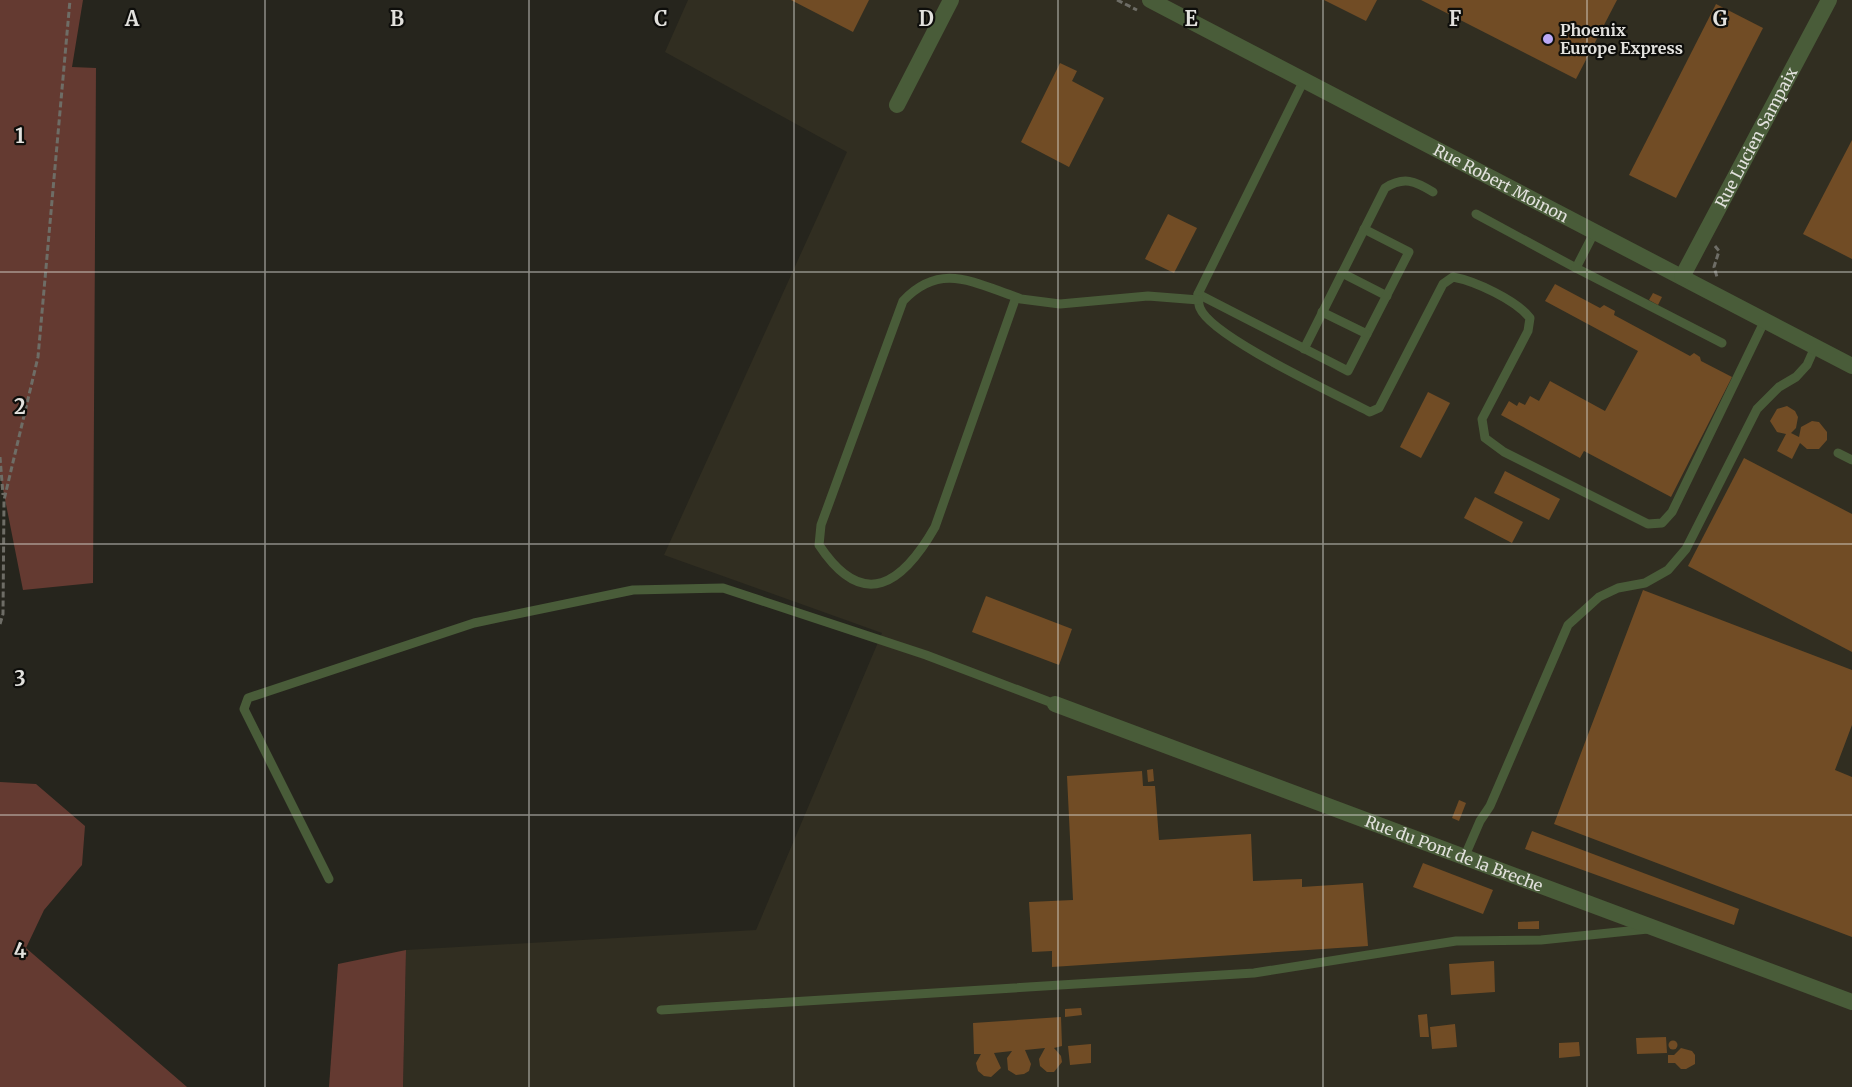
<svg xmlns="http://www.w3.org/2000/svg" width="1852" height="1087" font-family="Merriweather,serif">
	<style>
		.built { fill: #312e21 }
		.green { fill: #643a31 }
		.building { fill: #714c25 }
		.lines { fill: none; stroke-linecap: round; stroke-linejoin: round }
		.path { stroke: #6e6d66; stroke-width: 3; stroke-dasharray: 6 3; stroke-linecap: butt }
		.service { stroke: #495c39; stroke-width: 9 }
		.minor { stroke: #495c39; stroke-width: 16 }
		.grid { fill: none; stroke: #e2e1dd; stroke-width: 1.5; stroke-opacity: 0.55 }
		.poi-dot { fill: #bbaaf6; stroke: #0e0e0b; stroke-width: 2 }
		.labels { text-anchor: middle; stroke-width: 4.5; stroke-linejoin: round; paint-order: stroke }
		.poi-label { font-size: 16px; font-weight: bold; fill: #e2e1dd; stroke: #0e0e0b; text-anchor: start }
		.street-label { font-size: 16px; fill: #e2e1dd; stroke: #0e0e0b }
		.grid-label { font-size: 20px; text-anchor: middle; font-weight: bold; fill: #e2e1dd; stroke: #0e0e0b; stroke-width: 4.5; stroke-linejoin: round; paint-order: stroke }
	</style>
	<rect width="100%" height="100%" fill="#26251d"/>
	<!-- built -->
	<polygon class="built" points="688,0 1852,0 1852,1087 403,1087 406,950 756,930 882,633 664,555 847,152 665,52"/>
	<!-- green -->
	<g class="green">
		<polygon points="0,0 83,0 72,67 96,68 93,583 23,590 0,474"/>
		<polygon points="0,782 36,784 85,826 82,865 44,910 26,948 187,1087 0,1087"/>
		<polygon points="406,950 403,1087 329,1087 338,964"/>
	</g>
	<!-- building -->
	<g class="building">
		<polygon points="791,0 869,0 853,32"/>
		<polygon points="1324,0 1377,0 1366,21"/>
		<polygon points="1421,0 1617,0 1576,79"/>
		<polygon points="1716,4 1763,28 1676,198 1629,175"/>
		<polygon points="1060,63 1077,71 1072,81 1104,98 1069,167 1021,142"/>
		<polygon points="1852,140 1852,259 1803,234"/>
		<polygon points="1168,214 1197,228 1174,273 1145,259"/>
		<polygon points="1555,284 1600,308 1604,305 1615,311 1614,315 1690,356 1694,353 1700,357 1701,361 1732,377 1671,497 1584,451 1580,458 1501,415 1509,401 1517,406 1519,402 1525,405 1530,396 1539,401 1550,381 1605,411 1638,351 1545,301"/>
		<polygon points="1653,293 1662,297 1658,305 1649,300"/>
		<polygon points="1428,392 1450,403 1421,458 1400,447"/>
		<polygon points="1787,406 1795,411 1798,417 1796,428 1791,433 1799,437 1801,427 1812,421 1819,422 1827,432 1827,440 1819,449 1807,449 1800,443 1792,459 1777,451 1786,434 1777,432 1770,421 1777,409"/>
		<polygon points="1744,458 1852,514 1852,652 1688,566"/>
		<polygon points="1505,471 1560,499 1549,520 1494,493"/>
		<polygon points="1475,497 1523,522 1512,543 1464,518"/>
		<polygon points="1643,590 1852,670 1852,725 1835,770 1852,777 1852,937 1554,824"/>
		<polygon points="986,596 1072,629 1059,665 972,632"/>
		<polygon points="1153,769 1154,781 1148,782 1147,770"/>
		<polygon points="1142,771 1143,786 1155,786 1159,840 1251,834 1253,881 1302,879 1302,887 1363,883 1368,946 1052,967 1052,951 1032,952 1029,902 1073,900 1067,776"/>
		<polygon points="1459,800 1466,803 1459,821 1452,818"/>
		<polygon points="1532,831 1739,909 1734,925 1525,849"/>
		<polygon points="1423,863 1493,890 1483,914 1413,887"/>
		<polygon points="1539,921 1539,929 1518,929 1518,922"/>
		<polygon points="1494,961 1495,992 1451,995 1449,964"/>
		<polygon points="1081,1008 1082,1015 1065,1017 1065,1009"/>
		<polygon points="1427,1014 1429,1037 1420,1037 1418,1015"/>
		<polygon points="1061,1017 1062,1046 1054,1048 1061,1056 1062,1062 1054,1072 1047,1072 1040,1066 1039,1059 1045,1048 1025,1050 1031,1064 1029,1071 1024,1074 1016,1075 1008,1070 1007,1058 1012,1051 994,1053 1001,1068 991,1077 984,1076 978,1071 976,1063 981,1054 974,1054 973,1023"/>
		<polygon points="1455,1024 1457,1047 1432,1049 1430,1027"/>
		<polygon points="1666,1037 1667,1053 1637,1054 1636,1038"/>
		<circle cx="1673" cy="1045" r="4.5"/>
		<polygon points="1579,1042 1580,1056 1559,1058 1559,1043"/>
		<polygon points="1091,1044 1091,1063 1070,1065 1068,1046"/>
		<polygon points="1681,1048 1692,1051 1695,1055 1695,1064 1686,1069 1681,1069 1675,1063 1668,1063 1668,1055 1674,1055"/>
	</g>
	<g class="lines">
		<!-- path -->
		<g class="path">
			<polyline points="1117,0 1137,10"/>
			<polyline points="1715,246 1719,251 1714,267 1717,277"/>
			<polyline points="0,457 3,495"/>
			<polyline points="0,624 3,614 4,500 38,357 70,0"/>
		</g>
		<!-- service -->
		<g class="service">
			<path d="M1304 80 1198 294C1199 298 1198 304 1200 308 1211 337 1338 395 1370 412L1379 408 1443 284 1453 277C1475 281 1516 300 1530 318L1528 331 1482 419 1485 438 1504 452 1648 524 1662 523 1672 512 1765 320"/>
			<polyline points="1476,214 1576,268"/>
			<polyline points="1595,231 1576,268 1722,343"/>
			<polyline points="1342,273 1387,296"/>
			<polyline points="1198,294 1348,371 1409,252 1364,229"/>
			<path d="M1016 297 935 527C903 583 864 613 819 545L821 525 903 301C940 262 972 282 1016 297L1021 299 1060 304 1148 296 1199 300"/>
			<polyline points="1322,312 1367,334"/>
			<path d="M1304 349 1385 188C1404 176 1415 181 1433 192"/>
			<polyline points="1838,453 1852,460"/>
			<polyline points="1464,858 1480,821 1490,806 1568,625 1599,597 1618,588 1645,583 1668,570 1686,549 1757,409 1779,387 1796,377 1807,365 1815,347"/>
			<polyline points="329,879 244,709 248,698 474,623 633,590 723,588 926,655 1055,704"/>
			<polyline points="661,1010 1254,973 1456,941 1541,940 1648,929"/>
		</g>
		<!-- minor -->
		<g class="minor">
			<path id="s1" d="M1150 0 1852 366"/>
			<polyline points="897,105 951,0"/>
			<path id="s2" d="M1682 277 1829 0"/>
			<path id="s3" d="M1055 704 1852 1002"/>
		</g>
	</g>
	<!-- grid -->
	<path class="grid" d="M265 0V1087M529 0V1087M794 0V1087M1058 0V1087M1323 0V1087M1587 0V1087M0 272H1852M0 544H1852M0 815H1852"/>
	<!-- markers -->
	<circle class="poi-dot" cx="1548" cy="39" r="6"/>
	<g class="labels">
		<!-- poi labels -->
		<g class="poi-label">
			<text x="1560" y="36">Phoenix<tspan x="1560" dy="18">Europe Express</tspan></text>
		</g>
		<!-- street labels -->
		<g class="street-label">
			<text dy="6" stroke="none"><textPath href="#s2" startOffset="158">Rue Lucien Sampaix</textPath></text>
			<text dy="6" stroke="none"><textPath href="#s1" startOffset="396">Rue Robert Moinon</textPath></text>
			<text dy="6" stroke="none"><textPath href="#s3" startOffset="426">Rue du Pont de la Breche</textPath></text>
		</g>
	</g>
	<g class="grid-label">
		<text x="132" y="26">A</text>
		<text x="397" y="26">B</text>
		<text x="661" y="26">C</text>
		<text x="926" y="26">D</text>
		<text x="1191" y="26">E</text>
		<text x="1455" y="26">F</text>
		<text x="1720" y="26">G</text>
		<text x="20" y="143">1</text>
		<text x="20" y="414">2</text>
		<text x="20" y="686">3</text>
		<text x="20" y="958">4</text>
	</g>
</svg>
